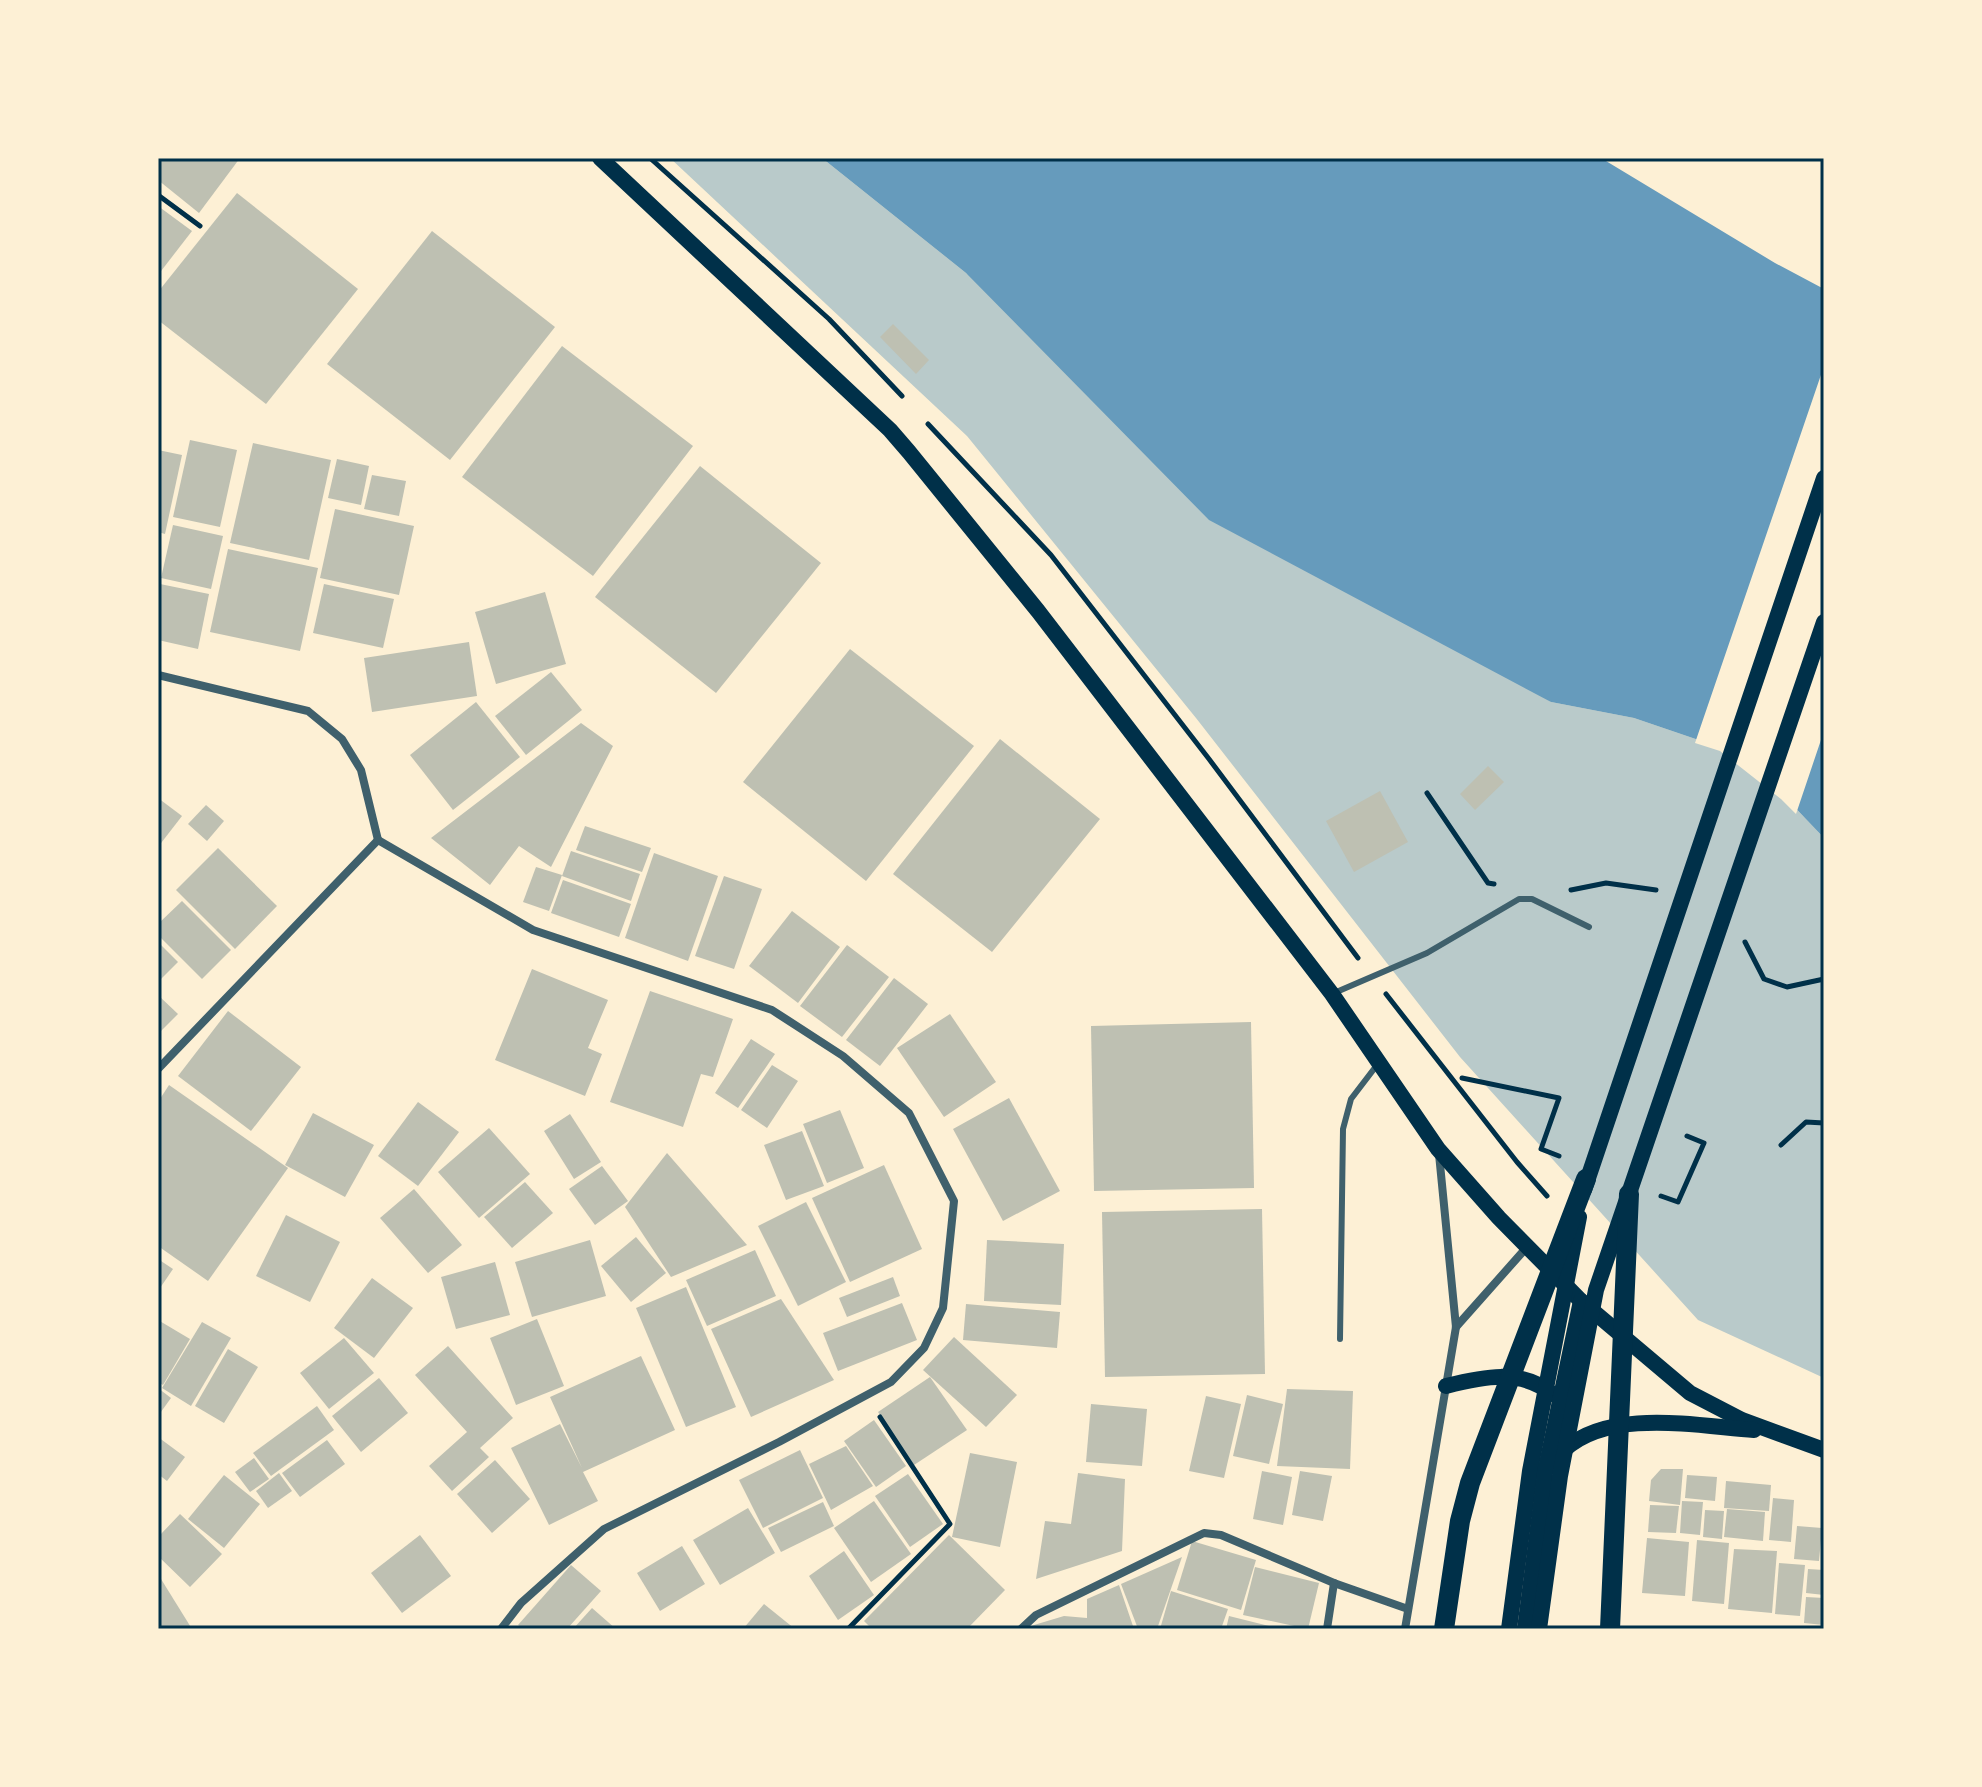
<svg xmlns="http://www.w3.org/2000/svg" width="1982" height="1787" font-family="'Sofia Sans Condensed',sans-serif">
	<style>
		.green { fill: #b9caca }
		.water { fill: #669bbc }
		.pier { fill: #fdf0d5 }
		.building { fill: #bec0b2 }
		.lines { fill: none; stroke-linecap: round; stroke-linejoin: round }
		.path { stroke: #003049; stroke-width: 5 }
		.service { stroke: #3f606c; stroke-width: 6 }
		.minor { stroke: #3f606c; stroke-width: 8 }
		.secondary { stroke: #003049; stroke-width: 16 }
		.primary { stroke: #003049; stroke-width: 20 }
		.neatline { fill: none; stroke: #003049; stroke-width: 3 }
	</style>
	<rect width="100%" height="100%" fill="#fdf0d5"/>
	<!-- green -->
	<polygon class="green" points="670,158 822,158 966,273 1551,702 1634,718 1722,748 1784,796 1824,838 1824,1378 1698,1320 1460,1057 1196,718 967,436"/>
	<!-- water -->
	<polygon class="water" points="822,158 1601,158 1775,263 1824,289 1824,838 1784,796 1722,748 1634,718 1551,702 1209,520 966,273"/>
	<!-- pier -->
	<polygon class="pier" points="1824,366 1824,731 1796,814 1781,799 1720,751 1695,743"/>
	<!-- building -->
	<g class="building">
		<polygon points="158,158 240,158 199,213 158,180"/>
		<polygon points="237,193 358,289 266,404 158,320 158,292"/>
		<polygon points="158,206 192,231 158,275"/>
		<polygon points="432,231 555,327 450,460 327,364"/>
		<polygon points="893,324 929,360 916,374 880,337"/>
		<polygon points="562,346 693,446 593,576 462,477"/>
		<polygon points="190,440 237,450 220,527 173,517"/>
		<polygon points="253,443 331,460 309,560 230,543"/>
		<polygon points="158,450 182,455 165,534 158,532"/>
		<polygon points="337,459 369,466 361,505 328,498"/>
		<polygon points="700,466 821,563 716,693 595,597"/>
		<polygon points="372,475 406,481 399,516 364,509"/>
		<polygon points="335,509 414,526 399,595 320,578"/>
		<polygon points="173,525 223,536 211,589 161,578"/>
		<polygon points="228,549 318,568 300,651 210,632"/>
		<polygon points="160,584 209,594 198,649 158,640"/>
		<polygon points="324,584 394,599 383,648 313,633"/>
		<polygon points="545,592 566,664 496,684 475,612"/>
		<polygon points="469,642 477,696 372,712 364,658"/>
		<polygon points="850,649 974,746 866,881 743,782"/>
		<polygon points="551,672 582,710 526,755 495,716"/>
		<polygon points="476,702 520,757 453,810 410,755"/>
		<polygon points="581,723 613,746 551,867 519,846 490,885 431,838"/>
		<polygon points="1000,739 1100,819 992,952 893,874"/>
		<polygon points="1488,766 1504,782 1475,810 1460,794"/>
		<polygon points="1380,791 1408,842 1354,872 1326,821"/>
		<polygon points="158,798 182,816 158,847"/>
		<polygon points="206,805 224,821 207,841 188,824"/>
		<polygon points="585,826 651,848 642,872 576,850"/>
		<polygon points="218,848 277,906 235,949 176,890"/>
		<polygon points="571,851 640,874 631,901 562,876"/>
		<polygon points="654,853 718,876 688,961 625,938"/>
		<polygon points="536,867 562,875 549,911 523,902"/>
		<polygon points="724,876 762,889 734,969 695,956"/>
		<polygon points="563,880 631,904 619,937 551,913"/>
		<polygon points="182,901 231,950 202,979 158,935 158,924"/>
		<polygon points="792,911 840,947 798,1003 749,966"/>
		<polygon points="158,942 178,962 158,982"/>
		<polygon points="847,945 889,977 842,1037 800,1006"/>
		<polygon points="532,969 608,1000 588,1048 602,1054 585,1096 495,1060"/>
		<polygon points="894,978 928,1004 880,1066 846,1040"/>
		<polygon points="650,991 733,1019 713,1077 701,1074 683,1127 610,1102"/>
		<polygon points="158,995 178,1014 158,1034"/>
		<polygon points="228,1011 301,1067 251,1131 178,1076"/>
		<polygon points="950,1014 996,1082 944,1117 897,1048"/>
		<polygon points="1251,1022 1254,1188 1094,1191 1091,1026"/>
		<polygon points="751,1039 775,1054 738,1108 715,1093"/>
		<polygon points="772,1065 798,1081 767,1128 741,1110"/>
		<polygon points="169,1085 288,1168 208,1281 158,1246 158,1102"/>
		<polygon points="1009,1098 1060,1191 1003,1221 953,1129"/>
		<polygon points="418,1102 459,1132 418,1186 378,1156"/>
		<polygon points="840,1110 864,1168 827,1183 803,1124"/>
		<polygon points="313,1113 374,1145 345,1197 285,1165"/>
		<polygon points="570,1114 601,1162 574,1179 544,1131"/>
		<polygon points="489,1128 530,1174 479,1218 438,1172"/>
		<polygon points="802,1131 824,1186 786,1200 764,1145"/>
		<polygon points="667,1153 747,1245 671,1277 625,1207"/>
		<polygon points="884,1165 922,1249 850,1282 812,1198"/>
		<polygon points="602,1166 628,1201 595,1225 569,1189"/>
		<polygon points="525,1182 553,1213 512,1248 484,1217"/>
		<polygon points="414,1189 462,1245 428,1273 380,1218"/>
		<polygon points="806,1202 846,1282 798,1306 758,1226"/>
		<polygon points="1262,1209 1265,1374 1105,1377 1102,1212"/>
		<polygon points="286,1215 340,1242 310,1302 256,1276"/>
		<polygon points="636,1237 666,1273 631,1302 601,1266"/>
		<polygon points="590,1240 606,1296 532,1317 515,1262"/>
		<polygon points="987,1240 1064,1244 1061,1305 984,1301"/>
		<polygon points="755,1250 776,1296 707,1326 686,1280"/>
		<polygon points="158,1259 173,1269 158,1291"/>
		<polygon points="495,1262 510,1315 456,1329 441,1277"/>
		<polygon points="893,1277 900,1296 847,1317 839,1298"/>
		<polygon points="372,1278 413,1308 374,1358 334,1328"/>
		<polygon points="686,1287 736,1407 686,1427 636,1308"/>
		<polygon points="781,1299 834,1380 751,1417 711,1329"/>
		<polygon points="902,1303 917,1340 838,1371 823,1333"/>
		<polygon points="966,1304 1060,1312 1057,1348 963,1340"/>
		<polygon points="537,1319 564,1386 516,1405 490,1338"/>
		<polygon points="158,1320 190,1339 163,1385 158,1382"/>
		<polygon points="202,1322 231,1338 191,1406 162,1388"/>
		<polygon points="954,1337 1017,1395 986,1427 923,1370"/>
		<polygon points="344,1338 374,1373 329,1409 300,1373"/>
		<polygon points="448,1346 513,1418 480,1448 489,1457 452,1491 429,1466 467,1432 415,1375"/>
		<polygon points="228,1349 258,1367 224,1423 195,1406"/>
		<polygon points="641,1356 675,1430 583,1472 598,1501 549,1525 511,1448 560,1424 582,1468 550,1397"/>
		<polygon points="930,1377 967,1430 914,1465 878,1412"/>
		<polygon points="379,1378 408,1413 361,1452 332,1416"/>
		<polygon points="158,1388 171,1398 158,1416"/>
		<polygon points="1287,1389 1353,1391 1350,1469 1277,1466"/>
		<polygon points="1247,1395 1283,1404 1269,1464 1233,1456"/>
		<polygon points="1206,1396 1241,1404 1224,1478 1189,1471"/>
		<polygon points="1091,1404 1147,1409 1142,1466 1086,1462"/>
		<polygon points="317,1406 334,1430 271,1476 253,1453"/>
		<polygon points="874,1420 906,1466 876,1487 844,1441"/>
		<polygon points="158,1437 185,1457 167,1481 158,1474"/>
		<polygon points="327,1440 345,1464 300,1497 282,1473"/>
		<polygon points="846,1446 873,1486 831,1510 809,1464"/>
		<polygon points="800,1450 823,1498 763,1528 739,1480"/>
		<polygon points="970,1453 1017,1462 1000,1547 952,1537"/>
		<polygon points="254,1458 269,1479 250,1492 235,1472"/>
		<polygon points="495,1460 530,1499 492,1533 457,1494"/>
		<polygon points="1661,1469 1683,1469 1680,1505 1649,1501 1651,1480"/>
		<polygon points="1262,1471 1292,1477 1283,1525 1253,1519"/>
		<polygon points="1300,1471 1332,1476 1323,1521 1292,1515"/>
		<polygon points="279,1473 292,1491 268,1508 256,1491"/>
		<polygon points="1078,1473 1125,1479 1122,1551 1036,1579 1045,1521 1071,1524"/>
		<polygon points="908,1474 943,1524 910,1547 875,1496"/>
		<polygon points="224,1475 260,1504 224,1548 188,1519"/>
		<polygon points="1687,1475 1717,1477 1715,1501 1685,1498"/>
		<polygon points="1726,1481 1771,1485 1769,1511 1724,1508"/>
		<polygon points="1773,1498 1794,1500 1791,1542 1769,1540"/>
		<polygon points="874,1501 911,1554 871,1582 834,1528"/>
		<polygon points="1682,1501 1703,1502 1700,1535 1680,1533"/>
		<polygon points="823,1502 834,1526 781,1552 768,1528"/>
		<polygon points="1650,1505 1679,1506 1676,1533 1648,1532"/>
		<polygon points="748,1508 775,1553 720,1585 693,1540"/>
		<polygon points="1727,1509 1765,1512 1763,1541 1724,1537"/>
		<polygon points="1705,1510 1724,1511 1722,1539 1703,1537"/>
		<polygon points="180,1514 222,1554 190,1587 158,1556 158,1531 161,1534"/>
		<polygon points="1797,1526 1822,1528 1819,1561 1794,1559"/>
		<polygon points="420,1535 451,1576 402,1613 371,1573"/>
		<polygon points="949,1535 1005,1590 967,1629 872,1629 864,1621"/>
		<polygon points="1647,1538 1689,1542 1685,1596 1642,1593"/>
		<polygon points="1697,1540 1729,1543 1724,1604 1692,1601"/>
		<polygon points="1192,1541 1256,1560 1241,1610 1177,1590"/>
		<polygon points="682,1546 705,1584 660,1611 637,1573"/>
		<polygon points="1734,1549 1777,1551 1772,1613 1728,1609"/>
		<polygon points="844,1551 874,1595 838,1620 809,1576"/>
		<polygon points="1182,1557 1157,1629 1138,1629 1121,1584"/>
		<polygon points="1779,1563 1805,1565 1800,1616 1775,1614"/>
		<polygon points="571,1565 601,1591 567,1629 523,1629 518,1625"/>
		<polygon points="1255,1567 1319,1583 1308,1629 1243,1615"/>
		<polygon points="1808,1569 1824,1570 1824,1595 1806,1593"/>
		<polygon points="161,1579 192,1629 158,1629 158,1580"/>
		<polygon points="1119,1585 1134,1629 1028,1629 1034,1625 1064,1616 1087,1618 1087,1599"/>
		<polygon points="1171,1591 1228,1609 1221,1629 1160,1629"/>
		<polygon points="1806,1597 1824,1598 1824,1625 1804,1623"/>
		<polygon points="764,1604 795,1629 743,1629"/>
		<polygon points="592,1608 616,1629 573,1629"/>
		<polygon points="1229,1616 1277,1628 1277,1629 1226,1629"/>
	</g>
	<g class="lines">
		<!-- path -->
		<g class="path">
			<polyline points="650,158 829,319 902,396"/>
			<polyline points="158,195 200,226"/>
			<polyline points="928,424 1051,555 1209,759 1358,958"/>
			<polyline points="1427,793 1488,883 1494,884"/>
			<polyline points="1571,890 1606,883 1656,890"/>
			<polyline points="1745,942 1764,979 1787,987 1824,979"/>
			<polyline points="1386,994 1517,1162 1547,1196"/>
			<polyline points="1462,1078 1559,1098 1541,1149 1559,1156"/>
			<polyline points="1781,1145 1806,1122 1824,1123"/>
			<polyline points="1661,1196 1678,1202 1704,1143 1687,1136"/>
			<polyline points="848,1629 950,1524 880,1417"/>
		</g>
		<!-- service -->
		<g class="service">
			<polyline points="1334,993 1427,953 1519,899 1532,899 1589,927"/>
			<polyline points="1340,1339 1343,1129 1351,1099 1377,1065"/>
		</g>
		<!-- minor -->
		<g class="minor">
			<polyline points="158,675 308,711 342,739 361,770 378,840"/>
			<polyline points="378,840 533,930 772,1010 843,1056 909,1113 954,1201 943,1308 924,1348 891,1382 779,1442 604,1529 521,1603 501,1629"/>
			<polyline points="158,1069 378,840"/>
			<polyline points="1456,1327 1527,1247"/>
			<polyline points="1021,1629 1036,1615 1204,1533 1221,1535 1334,1583 1408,1609"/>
			<polyline points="1327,1629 1334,1583"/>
			<polyline points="1405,1629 1456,1327 1439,1154"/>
		</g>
		<!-- secondary -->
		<g class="secondary">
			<polyline points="600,158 890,430 909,452 1038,611 1332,994 1438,1149 1499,1218 1581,1301 1690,1393 1742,1420 1824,1450"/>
			<polyline points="1584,1190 1824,478"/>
			<path d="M1446 1386C1482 1377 1521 1368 1552 1394"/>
			<path d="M1564 1450C1609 1408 1697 1426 1754 1430"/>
			<polyline points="1509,1629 1530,1471 1579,1217"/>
			<polyline points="1525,1629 1545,1473 1581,1301"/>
			<polyline points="1539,1629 1560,1476 1596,1290 1824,622"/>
		</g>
		<!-- primary -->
		<g class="primary">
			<polyline points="1444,1629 1460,1521 1470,1483 1586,1179"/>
			<polyline points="1610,1629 1629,1194"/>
		</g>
	</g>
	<!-- border -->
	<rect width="1982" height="1787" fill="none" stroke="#fdf0d5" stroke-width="320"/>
	<rect x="160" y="160" width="1662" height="1467" class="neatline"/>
</svg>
